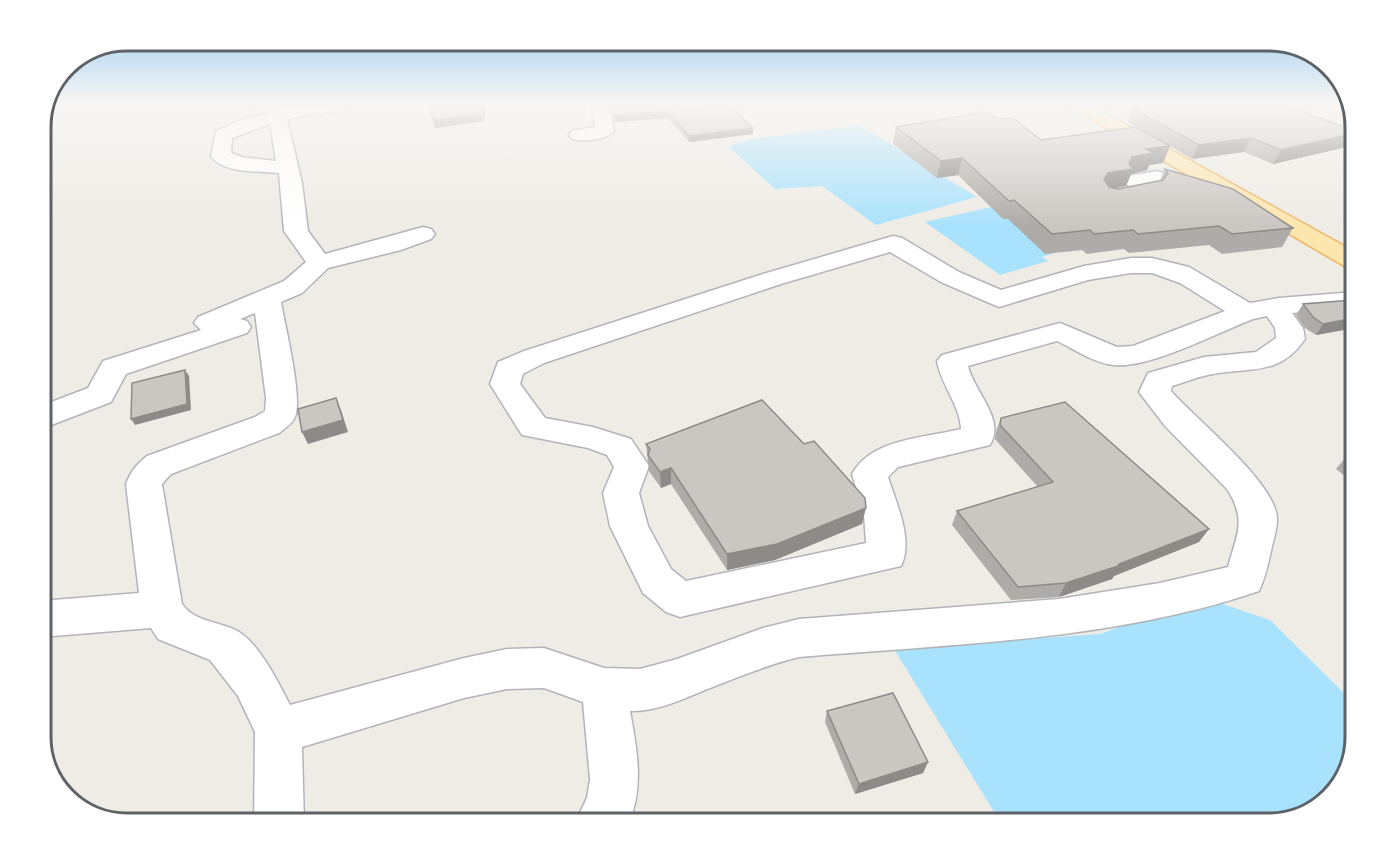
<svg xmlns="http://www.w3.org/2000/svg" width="1396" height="864" font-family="Lato,sans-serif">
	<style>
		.water { fill: #a9e2fc }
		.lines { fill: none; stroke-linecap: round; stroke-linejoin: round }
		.minor-casing { stroke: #b1b4b8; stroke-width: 3 }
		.major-casing { stroke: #edb561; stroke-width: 3 }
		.minor { fill: #fff; fill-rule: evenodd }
		.major { fill: #fde6ae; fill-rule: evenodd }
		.wall { fill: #aeaba8 }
		.shaded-wall { fill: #8d8b88 }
		.building { fill: #cac7c3; stroke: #8d8b88; stroke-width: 1.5 }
		.rim { fill: none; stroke: #5d6266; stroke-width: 3 }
	</style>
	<rect width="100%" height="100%" fill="#efece6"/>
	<!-- water -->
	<g class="water">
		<polygon points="859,125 977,197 876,225 822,186 775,189 728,146 752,139"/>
		<polygon points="995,206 1065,249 1042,257 1048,261 1000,275 925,222"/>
		<polygon points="1202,597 1270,620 1348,697 1355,708 1355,737 1344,780 1312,812 1269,823 1001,823 894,649 1100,634"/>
	</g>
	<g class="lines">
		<!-- minor casing -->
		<g class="minor-casing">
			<g id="minor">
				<path d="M266 105H284L285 108 349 105 340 110 287 119 302 183 308 231 325 254 423 227 431 229 435 234 431 239 401 250 328 268 302 293 281 302C285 326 303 398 295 417 292 424 285 428 279 433L171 474 162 484 182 604C195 623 221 621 239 632 260 645 279 684 290 705L464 658 507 649 544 648 604 668 640 669 677 659 763 628 799 619 1059 599 1160 583 1228 567C1237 534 1247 520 1227 489L1165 426 1139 392 1148 373 1204 357 1256 352 1276 338 1275 328 1267 316 1253 319C1217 333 1149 369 1113 365 1094 363 1074 349 1057 341L968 366C974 392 1006 419 990 445L898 467 888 477C896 503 914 540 901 566L680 617 666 612 643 593 610 526 603 493 614 467 607 455 588 448 522 435 490 384 498 362 524 351 763 274 893 236 902 238 959 272 1001 290 1084 266 1131 258H1152L1189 267 1250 303 1279 298 1355 292V308L1292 313 1303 328 1305 339C1280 376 1251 367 1213 374 1199 376 1186 382 1172 386L1171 391C1195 419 1278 484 1277 520 1277 530 1273 541 1271 551 1268 565 1265 578 1259 591 1112 641 953 644 799 657 770 664 743 675 715 686 689 696 659 712 630 711 637 749 644 786 629 823H575L587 798 590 779 583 702 544 688 507 689 464 698 302 747 304 823H254L255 732 238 696 210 660 158 639 151 628 41 637V601L139 593 126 484C131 471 136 465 147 456L255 417 265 411 266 398 255 313 240 319 247 321 251 327 247 333 126 374 111 402 41 429V406L88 388 103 361 201 330 194 323 198 317 284 281 306 262 284 231 279 173C260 171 223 174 211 156L216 131 243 119 268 114ZM270 124 276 161 242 157 231 153 232 138ZM890 252 941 282 999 307 1088 280 1131 273H1152L1180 283 1225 311 1133 346 1117 347 1060 323 942 355 937 361C941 385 960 405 961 429 925 438 872 438 852 474L864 515 866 543 686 581 671 569 648 526 639 493 649 466 631 439 593 427 545 418 520 384 523 374 544 363 781 284Z"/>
				<path d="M591 105H609L614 131C608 140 583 142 572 139L569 135 572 131 595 127Z"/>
				<polygon points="681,105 700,105 703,110 694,115 688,114"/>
				<path d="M1146 105H1282L1273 110C1250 112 1161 122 1146 105Z"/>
				<polygon points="1157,171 1211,188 1214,193 1211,198 1203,200 1156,184 1152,184 1158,191 1155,196 1114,205 1106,203 1103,198 1106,193 1130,188 1124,181 1127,176"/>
			</g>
		</g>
		<!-- major casing -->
		<g class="major-casing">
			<polygon id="major" points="1067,105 1090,105 1355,252 1355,269 1346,267"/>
		</g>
		<!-- minor -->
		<use href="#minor" class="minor"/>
		<!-- major -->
		<use href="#major" class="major"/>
	</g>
	<!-- wall -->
	<g class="wall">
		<polygon points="611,105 683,105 686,109 694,111 703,105 729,105 753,134 689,142 668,118 615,122"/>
		<polygon points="1133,109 1355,131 1355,138 1351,146 1273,164 1244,152 1192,159 1170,146 1163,163 1149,165 1147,170 1131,174 1126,186 1115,188 1118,189 1160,181 1165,169 1293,228 1282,247 1222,254 1209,245 1129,253 1124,249 1087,254 1082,250 1045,254 1008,219 1003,219 958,175 937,178 893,144 896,127 1041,140 1153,136 1128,122"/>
		<polygon points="1355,301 1355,328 1316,335 1305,328 1296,315 1303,304"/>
		<polygon points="1001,418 1199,542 1114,576 1112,579 1059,597 1011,600 952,525 957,511 1038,487 995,439 996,432"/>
		<polygon points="646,444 862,524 775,560 727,570 671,484 661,488 649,471"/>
		<polygon points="1355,455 1355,484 1336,469 1346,457"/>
		<polygon points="827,711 928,762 923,773 855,794 825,722"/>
	</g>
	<!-- shaded-wall -->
	<g class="shaded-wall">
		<polygon points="484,105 486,105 484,121 435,128 433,120"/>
		<polygon points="668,111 668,118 615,122 614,116"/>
		<polygon points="753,128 753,134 689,142 689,136"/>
		<polygon points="1355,133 1355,138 1351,146 1273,164 1281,150"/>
		<polygon points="1251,138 1244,152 1192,159 1199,145"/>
		<polygon points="1170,146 1163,163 1149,165 1147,170 1131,174 1126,186 1102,191 1104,179 1108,173 1132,157 1146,149"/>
		<polygon points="962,158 958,175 937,178 941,161"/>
		<polygon points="1355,318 1355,328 1316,335 1323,324"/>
		<polygon points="185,370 189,376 191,410 135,425 131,419"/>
		<polygon points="336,398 341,410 348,432 308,444 302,432"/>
		<polygon points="671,468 671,484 661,488 660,472"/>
		<polygon points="866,508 862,524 775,560 727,570 727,554"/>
		<polygon points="1209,529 1199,542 1114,576 1112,579 1059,597 1066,583"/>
		<polygon points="928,762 923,773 855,794 859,784"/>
	</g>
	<!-- building -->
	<g class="building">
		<polygon points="429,105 484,105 483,113 433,120"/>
		<polygon points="612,105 683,105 686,109 694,111 704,105 729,105 753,128 689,136 668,111 614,116"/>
		<polygon points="1159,105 1285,105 1355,131 1355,133 1281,150 1251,138 1199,145 1133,109"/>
		<polygon points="987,112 1000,119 1013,118 1041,140 1136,127 1170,146 1146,149 1154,153 1132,157 1129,163 1133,169 1108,173 1104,179 1109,187 1118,189 1163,180 1168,173 1165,169 1233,189 1293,228 1232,234 1219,226 1138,234 1133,230 1094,234 1090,230 1052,234 1014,200 1009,201 962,158 941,161 896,127"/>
		<polygon points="1353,300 1355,301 1355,318 1323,324 1313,317 1303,304"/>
		<polygon points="185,370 187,404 131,419 132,383"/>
		<polygon points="336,398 343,420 302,432 298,409"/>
		<polygon points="762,400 804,444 814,441 865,498 866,508 777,544 727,554 671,468 660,472 648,455 650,449 646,444"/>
		<polygon points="1065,402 1209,529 1119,564 1121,565 1066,583 1018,587 957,511 1053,482 1000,425 1001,418"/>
		<polygon points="1355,455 1355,464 1346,457"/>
		<polygon points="893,693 928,762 859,784 827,711"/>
		<polygon points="985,820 987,824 979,824"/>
	</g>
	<!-- sky -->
	<linearGradient id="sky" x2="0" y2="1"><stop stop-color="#8fc6f0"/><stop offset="0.46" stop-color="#f8f6f4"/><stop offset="1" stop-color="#f8f6f4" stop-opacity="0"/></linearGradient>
	<rect width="1396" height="226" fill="url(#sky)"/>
	<!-- crop -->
	<path d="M0 0H1396V864H0ZM127 51H1269A76 76 0 0 1 1345 127V737A76 76 0 0 1 1269 813H127A76 76 0 0 1 51 737V127A76 76 0 0 1 127 51Z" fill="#fff" fill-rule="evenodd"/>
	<path class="rim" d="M127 51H1269A76 76 0 0 1 1345 127V737A76 76 0 0 1 1269 813H127A76 76 0 0 1 51 737V127A76 76 0 0 1 127 51Z"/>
</svg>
